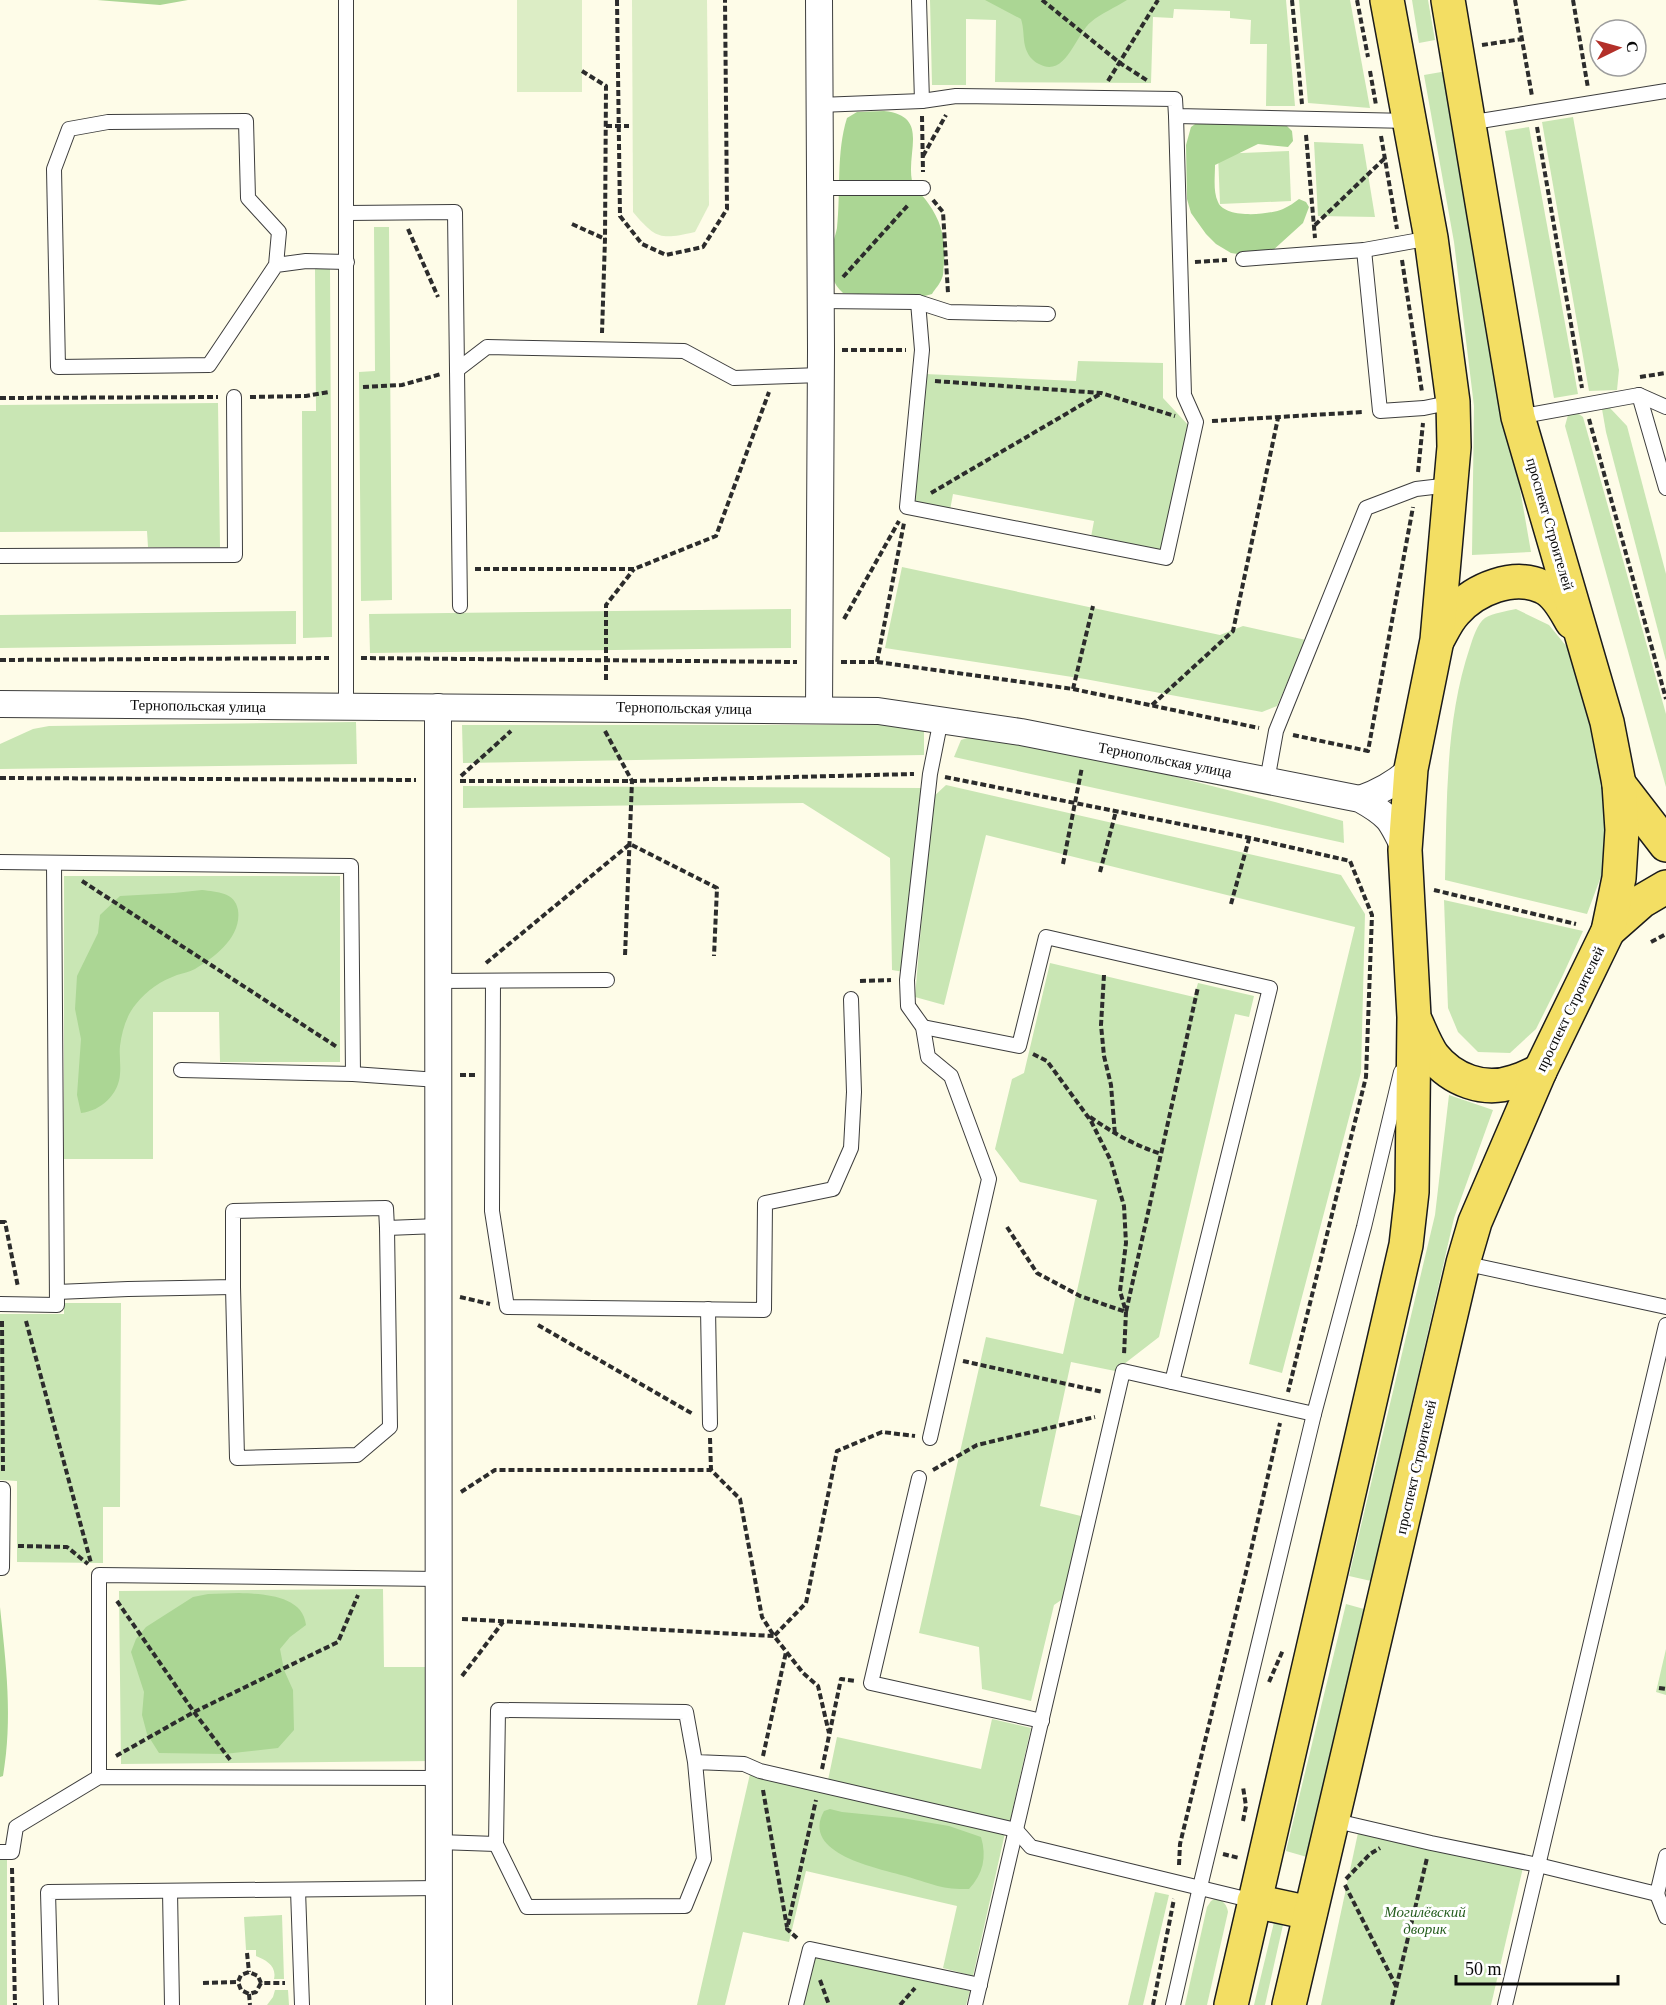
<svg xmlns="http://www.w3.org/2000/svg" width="1666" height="2005" font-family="'Times New Roman',serif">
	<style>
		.green { fill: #c9e6b4 }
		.forest { fill: #abd694 }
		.pitch { fill: #dcedc5 }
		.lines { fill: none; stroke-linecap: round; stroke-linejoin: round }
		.lane-casing { stroke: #3d3d3d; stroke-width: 16 }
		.street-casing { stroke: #3d3d3d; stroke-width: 28 }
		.primary-casing { stroke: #1b1b1b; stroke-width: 36 }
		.path { stroke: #2c2c2c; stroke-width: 4; stroke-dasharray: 6 3; stroke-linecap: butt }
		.lane { stroke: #fff; stroke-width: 14 }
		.street { stroke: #fff; stroke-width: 26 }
		.primary { stroke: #f3de63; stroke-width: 33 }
		.labels { text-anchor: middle; stroke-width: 6; stroke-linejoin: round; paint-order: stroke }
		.street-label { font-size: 15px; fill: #0a0a0a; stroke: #fff }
		.park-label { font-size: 15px; font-style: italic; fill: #255d1e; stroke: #fff }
	</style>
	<rect width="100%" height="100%" fill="#fefce8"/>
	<!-- green -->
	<g class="green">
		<polygon points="930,0 1286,0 1295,106 1266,106 1267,44 1250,44 1251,20 1230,18 1230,11 1174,9 1173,18 1153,17 1151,83 995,82 996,20 966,19 966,85 932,85"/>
		<polygon points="1299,0 1350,0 1370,108 1308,103"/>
		<polygon points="1412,0 1428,0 1435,40 1419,43"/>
		<polygon points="1447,71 1531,552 1472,555 1474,406 1454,242 1424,75"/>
		<polygon points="1573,117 1619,370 1617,390 1589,391 1542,122"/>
		<polygon points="1529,127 1578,394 1554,398 1505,131"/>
		<polygon points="1314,142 1363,144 1375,217 1318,216"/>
		<polygon points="1289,151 1291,201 1220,204 1218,154"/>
		<polygon points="374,227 389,227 392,600 361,601 359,372 375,371"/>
		<polygon points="315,269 330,269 332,637 303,638 302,411 316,411"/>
		<polygon points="1078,361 1163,363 1163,398 1190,427 1160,553 1091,537 1094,521 953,494 950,510 915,502 925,374 1076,381"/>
		<polygon points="218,403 220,547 148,547 147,531 0,532 0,405"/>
		<polygon points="1610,408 1627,426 1666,574 1666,661 1606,432 1602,409"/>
		<polygon points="1576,412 1583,417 1666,714 1666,787 1565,426 1568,415"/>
		<polygon points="902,567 1220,635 1243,626 1306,640 1277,706 1262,712 1085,679 885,648"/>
		<polygon points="791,609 791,648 370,653 369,614"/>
		<path d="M1516 609 1549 625 1576 658 1598 723 1610 821 1603 871 1587 914 1445 880C1447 802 1445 721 1470 647 1473 638 1477 624 1485 618 1493 613 1507 611 1516 609Z"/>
		<polygon points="296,611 296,644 0,648 0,615"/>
		<polygon points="356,722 357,764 0,769 0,744 33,729 49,726"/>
		<polygon points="462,725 881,725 924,730 924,755 463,763"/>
		<polygon points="973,736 1070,750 1275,802 1343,821 1344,843 954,757 961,740"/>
		<polygon points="946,785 1341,875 1365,914 1361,1072 1282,1373 1249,1364 1355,927 986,835 944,1005 915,997 932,798"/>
		<polygon points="463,786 922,788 904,972 892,970 890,858 803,803 463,808"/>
		<polygon points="64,876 340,876 340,1062 220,1062 219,1012 153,1012 153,1159 64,1159"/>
		<polygon points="1444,900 1583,931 1562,977 1536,1029 1510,1053 1478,1052 1458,1032 1448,1008"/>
		<polygon points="1050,963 1194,997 1198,983 1254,996 1249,1017 1235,1014 1159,1337 1115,1371 1071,1362 1040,1506 1085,1517 1067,1596 1054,1605 1031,1701 982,1689 979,1647 919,1633 986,1337 1063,1354 1097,1200 1020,1182 995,1149 1012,1079 1024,1073"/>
		<polygon points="1449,1095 1493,1110 1454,1218 1371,1581 1349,1576 1435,1215"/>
		<polygon points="64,1303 121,1303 120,1507 103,1507 103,1563 17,1562 17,1481 0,1480 0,1314 64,1314"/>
		<polygon points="383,1589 384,1667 432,1667 433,1761 121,1764 119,1591"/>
		<polygon points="1346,1604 1364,1609 1307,1857 1286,1851"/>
		<polygon points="1666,1649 1666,1695 1656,1692"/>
		<polygon points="992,1719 1031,1728 1010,1821 828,1780 837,1737 981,1769"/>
		<polygon points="750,1774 1005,1833 973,1976 943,1968 957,1906 806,1871 789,1942 743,1932 725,2005 697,2005"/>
		<polygon points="1361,1819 1525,1859 1491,2005 1321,2005"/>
		<rect x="0" y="1859" width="7" height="146"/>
		<polygon points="1155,1892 1169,1895 1143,2005 1128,2005"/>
		<path d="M1216 1898C1223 1900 1227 1905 1228 1912L1207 2005H1185L1207 1907 1211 1901Z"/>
		<polygon points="1276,1914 1285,1916 1265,2005 1254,2005"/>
		<path d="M282 1915 284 1979H274C277 1966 266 1960 256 1956V1950H246L244 1917Z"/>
		<polygon points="812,1955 970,1991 966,2005 799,2005"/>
		<polygon points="275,1990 288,1990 289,2005 267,2005 273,1997"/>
	</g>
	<!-- forest -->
	<g class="forest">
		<polygon points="97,0 188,0 160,5"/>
		<path d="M985 0H1127C1115 8 1101 13 1091 22 1076 33 1066 79 1039 64 1032 61 1027 54 1025 46 1023 37 1024 28 1021 19Z"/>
		<path d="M884 111C930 116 906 151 912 181 915 191 923 195 928 203 942 222 946 242 944 264 943 269 944 274 942 278 940 284 935 289 932 294L917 298 843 293C833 284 830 273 830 260 830 249 835 238 837 228 841 191 836 153 847 118L857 112Z"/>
		<path d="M1198 122 1286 125 1292 131 1293 141 1288 147 1258 144 1215 165C1215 177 1213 192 1218 202 1225 219 1269 215 1283 209 1289 206 1294 203 1299 199L1306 202 1309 207 1303 223 1271 252 1251 256 1231 253 1216 244 1206 234 1191 213 1187 199 1186 145 1191 127Z"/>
		<path d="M202 890C217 892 235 892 238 910 242 937 215 957 195 969 189 972 183 973 177 975 161 981 147 990 136 1004 126 1016 122 1031 120 1046 119 1055 121 1065 120 1074 119 1094 101 1111 81 1113L77 1095 81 1039 75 1009 77 976 98 933 100 915 120 896 174 893Z"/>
		<path d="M239 1593C262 1594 303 1595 306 1625L290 1637 280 1649 284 1670 293 1690 294 1730 278 1748 224 1754 159 1753 147 1734 142 1715 144 1692 131 1652 136 1639 146 1627 193 1597 208 1594Z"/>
		<path d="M0 1607C6 1664 13 1719 3 1776L0 1777Z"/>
		<path d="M830 1809 842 1812 902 1818 949 1826 981 1837C987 1857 983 1874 969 1889 942 1890 930 1883 905 1876 878 1868 800 1854 824 1811Z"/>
	</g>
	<!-- pitch -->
	<g class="pitch">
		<rect x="517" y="0" width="65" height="92"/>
		<path d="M632 0H707L709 205 695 232C660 240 656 239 633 212Z"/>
	</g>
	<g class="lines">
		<!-- lane casing -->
		<g class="lane-casing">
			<g id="lane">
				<polyline points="919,0 922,101"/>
				<polyline points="819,105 922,101 956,96 1175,99 1176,116 1410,121"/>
				<polyline points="1468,123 1666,91"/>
				<polyline points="820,188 923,188"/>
				<polyline points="347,213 455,212 460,606"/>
				<polyline points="1364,250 1380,411 1424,408 1453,402"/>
				<polyline points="1243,259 1364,250 1431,238"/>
				<polyline points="276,265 279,232 248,198 246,121 108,122 69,129 54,169 58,367 209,365 276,265 306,261 347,262"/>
				<polyline points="821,301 918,302 949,312 1048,314"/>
				<polyline points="918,302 922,350 907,507 1166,558 1196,422 1184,395 1176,116"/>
				<polyline points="457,370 487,347 684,351 734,378 821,375"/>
				<polyline points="1639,395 1666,407"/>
				<polyline points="1518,417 1639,395 1666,488"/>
				<polyline points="0,556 235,555 234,397"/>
				<polyline points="346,707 346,0"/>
				<polyline points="1267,781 1276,731 1366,508 1416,489 1450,485"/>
				<polyline points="0,862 351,866 353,1074"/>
				<polyline points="438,981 607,980"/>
				<polyline points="493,981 492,1211 507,1307 764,1310 765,1203 833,1189 851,1148 854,1092 851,999"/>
				<polyline points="923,1027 1019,1046 1046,937 1270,988 1172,1382"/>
				<polyline points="181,1070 353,1074 438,1080"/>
				<polyline points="1463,1263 1666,1307"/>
				<polyline points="233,1287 237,1458 357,1455 390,1427 387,1228"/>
				<polyline points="57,1292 128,1289 233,1287 233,1211 386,1208 387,1228 438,1226"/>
				<polyline points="0,1304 57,1305 54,863"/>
				<polyline points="708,1309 710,1424"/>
				<polyline points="930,1438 989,1179 951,1076 928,1057 923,1027 908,1006 907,980 930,774 941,719"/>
				<polyline points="919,1478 871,1683 1042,1721"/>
				<polyline points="0,1489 3,1489 2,1568 0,1568"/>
				<polyline points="695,1762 704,1859 685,1906 527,1907 496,1844 498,1710 686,1712 695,1762 744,1764 760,1771 1016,1830 1031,1847 1254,1901"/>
				<polyline points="99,1777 99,1575 439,1579"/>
				<polyline points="1332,1820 1431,1843 1538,1865 1657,1894 1666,1856"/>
				<polyline points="439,1842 496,1844"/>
				<polyline points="0,1852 12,1852 16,1827 99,1777 439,1778"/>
				<polyline points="298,1890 302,2005"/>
				<polyline points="170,1891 172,2005"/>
				<polyline points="1657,1894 1666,1917"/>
				<polyline points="51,2005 48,1892 439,1888"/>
				<polyline points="796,2005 810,1949 980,1985"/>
				<polyline points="975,2005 1123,1371 1314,1414"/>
				<polyline points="1173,2005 1200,1887 1314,1414 1364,1227 1401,1072"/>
				<polyline points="1505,2005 1666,1325"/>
			</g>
		</g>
		<!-- street casing -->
		<g class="street-casing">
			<g id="street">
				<polyline points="819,0 821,350 819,710"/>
				<path d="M0 704 878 711 1021 732 1360 799C1389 815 1391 820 1405 850"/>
				<polyline points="438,707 439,2005"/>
				<path d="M1360 799C1380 792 1395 784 1411 769"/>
			</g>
		</g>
		<!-- primary casing -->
		<g class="primary-casing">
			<g id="primary">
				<path d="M1438 639C1443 630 1448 619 1455 612 1475 589 1514 573 1543 587 1557 593 1565 610 1572 622"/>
				<polyline points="1619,784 1666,845"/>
				<polyline points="1608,931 1642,901 1666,887"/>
				<path d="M1416 1022C1421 1033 1426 1046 1433 1056 1452 1080 1484 1092 1513 1082 1522 1080 1531 1075 1540 1071"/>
				<polyline points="1254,1901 1310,1913"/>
				<polyline points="1231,2005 1406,1245 1412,1192 1414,1017 1405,850 1411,769 1437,640 1454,447 1453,402 1431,238 1387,0"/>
				<polyline points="1289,2005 1463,1263 1475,1222 1540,1071 1608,931 1619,878 1622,830 1619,784 1607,722 1518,417 1448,0"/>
			</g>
		</g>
		<!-- path -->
		<g class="path">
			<polyline points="617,0 620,216 642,244 666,255 703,247 727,209 725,0"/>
			<polyline points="1042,0 1120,63 1148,81"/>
			<polyline points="1292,0 1302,104"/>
			<polyline points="1357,0 1368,57"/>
			<polyline points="1515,0 1532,96"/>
			<polyline points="1573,0 1588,88"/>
			<polyline points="1482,45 1522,39"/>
			<polyline points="582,71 606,86 605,239 602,333"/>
			<polyline points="1370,71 1376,105"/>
			<polyline points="1108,81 1158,0"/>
			<polyline points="922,116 923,172"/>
			<polyline points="606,126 629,126"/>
			<polyline points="1537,127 1582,388"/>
			<polyline points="1306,135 1315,238"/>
			<polyline points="1381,136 1397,229"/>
			<polyline points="923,156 946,115"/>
			<polyline points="933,200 943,212 948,293"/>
			<polyline points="572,224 605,239"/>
			<polyline points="1315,225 1385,158"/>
			<polyline points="408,229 438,297"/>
			<polyline points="1402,260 1422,392"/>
			<polyline points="1195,262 1227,260"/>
			<polyline points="843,277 909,204"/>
			<polyline points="842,350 906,350"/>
			<polyline points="1640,377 1666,373"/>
			<polyline points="935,381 1101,393 1175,416"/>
			<polyline points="363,387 402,385 441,374"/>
			<polyline points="250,397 306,396 329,392"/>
			<polyline points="0,398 218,397"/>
			<polyline points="1589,419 1666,699"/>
			<polyline points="1212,421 1363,412"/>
			<polyline points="1418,472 1423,423"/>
			<polyline points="931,493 1100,394"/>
			<polyline points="475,569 634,569 716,536 769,392"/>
			<polyline points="844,619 899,521"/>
			<polyline points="361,658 797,662"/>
			<polyline points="0,660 329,658"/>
			<polyline points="841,662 877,662 1073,689 1259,728"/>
			<polyline points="877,662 904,523"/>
			<polyline points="606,680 606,605 634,569"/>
			<polyline points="1073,689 1093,606"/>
			<polyline points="1152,705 1233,631 1278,418"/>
			<polyline points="605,731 632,781 625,956"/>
			<polyline points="1293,735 1368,751 1413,507"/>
			<polyline points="461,776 511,731"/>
			<polyline points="945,777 1250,838 1350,861 1372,915 1366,1077 1288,1392"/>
			<polyline points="0,778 416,780"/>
			<polyline points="460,781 632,781 914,774"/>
			<polyline points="1063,864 1082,767"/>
			<polyline points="1100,872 1116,811"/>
			<polyline points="82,881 337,1047"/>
			<polyline points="1434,890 1576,924"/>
			<polyline points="1231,904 1249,839"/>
			<polyline points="1651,942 1666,934"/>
			<polyline points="486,963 630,844 717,888 714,956"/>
			<polyline points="1104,975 1101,1025 1104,1056 1111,1085 1115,1135"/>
			<polyline points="860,981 891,980"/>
			<polyline points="1033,1054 1047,1061 1091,1121 1111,1161 1124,1206 1126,1243 1120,1291 1126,1312 1124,1355"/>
			<polyline points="460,1075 477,1075"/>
			<path d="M1090 1117C1113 1133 1134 1145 1161 1154"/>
			<polyline points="0,1222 5,1222 18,1287"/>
			<polyline points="1007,1227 1037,1273 1080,1296 1126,1312 1198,987"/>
			<polyline points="460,1297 490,1304"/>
			<polyline points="2,1321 3,1473"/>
			<polyline points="26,1321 91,1563"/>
			<polyline points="538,1325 693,1414"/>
			<polyline points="963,1361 1103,1392"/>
			<polyline points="710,1438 711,1470"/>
			<polyline points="933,1470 977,1445 1095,1417"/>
			<polyline points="461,1492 495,1470 711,1470 740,1499 762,1617 774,1636 806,1603 837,1451 882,1432 915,1436"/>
			<polyline points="18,1546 67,1547 88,1564"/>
			<polyline points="117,1601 194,1712 231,1761"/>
			<polyline points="462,1619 774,1636 803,1673 818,1686 829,1733"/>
			<polyline points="462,1676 503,1622"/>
			<polyline points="1269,1682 1283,1650"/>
			<polyline points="1659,1688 1666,1689"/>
			<polyline points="116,1756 194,1712 338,1642 358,1595"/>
			<polyline points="763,1756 786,1652"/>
			<polyline points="822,1769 841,1679 856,1681"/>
			<polyline points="763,1790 787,1927"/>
			<polyline points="1243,1821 1246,1806 1243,1787"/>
			<polyline points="1223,1854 1239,1858"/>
			<polyline points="1179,1865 1180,1844 1247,1568 1280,1423"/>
			<polyline points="12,1868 15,2005"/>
			<polyline points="1346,1879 1370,1854 1380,1848"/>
			<polyline points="1345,1885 1397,1988"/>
			<polyline points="797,1938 787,1929 816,1800"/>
			<polyline points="247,1953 249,1972"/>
			<polyline points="820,1980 829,2005"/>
			<polyline points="203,1983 238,1982"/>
			<polyline points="261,1983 256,1992 249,1994 241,1990 238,1982 241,1975 249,1972 258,1976 261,1983 285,1983"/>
			<polyline points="249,1994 250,2005"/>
			<polyline points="900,2005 915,1988"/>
			<polyline points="1153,2005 1174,1899"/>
			<polyline points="1392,2005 1427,1858"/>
		</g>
		<!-- lane -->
		<use href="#lane" class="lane"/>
		<!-- street -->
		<use href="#street" class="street"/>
		<!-- primary -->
		<use href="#primary" class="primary"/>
	</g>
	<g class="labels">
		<!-- street labels -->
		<g class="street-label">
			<text transform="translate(1550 524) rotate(74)" y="5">проспект Строителей</text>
			<text transform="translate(198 706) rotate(1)" y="5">Тернопольская улица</text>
			<text transform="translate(684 708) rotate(1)" y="5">Тернопольская улица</text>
			<text transform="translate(1165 760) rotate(11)" y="5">Тернопольская улица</text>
			<text transform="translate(1570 1009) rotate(-64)" y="5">проспект Строителей</text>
			<text transform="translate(1416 1467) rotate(-77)" y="5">проспект Строителей</text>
		</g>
		<!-- park labels -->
		<g class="park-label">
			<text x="1425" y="1917">Могилёвский<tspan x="1425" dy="17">дворик</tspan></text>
		</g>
	</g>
	<!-- north arrow -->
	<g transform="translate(1618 48) rotate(85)"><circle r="28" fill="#ffffff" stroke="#9d9d9d" stroke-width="1.5"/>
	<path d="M0-4.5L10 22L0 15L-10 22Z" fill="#b33029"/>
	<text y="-9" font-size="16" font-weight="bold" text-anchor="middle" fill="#0a0a0a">С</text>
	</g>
	<!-- scale -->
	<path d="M1456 1975v9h162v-9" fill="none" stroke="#0a0a0a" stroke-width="3"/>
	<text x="1465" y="1975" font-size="18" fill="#0a0a0a" stroke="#ffffff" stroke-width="4.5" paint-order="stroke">50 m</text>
</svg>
